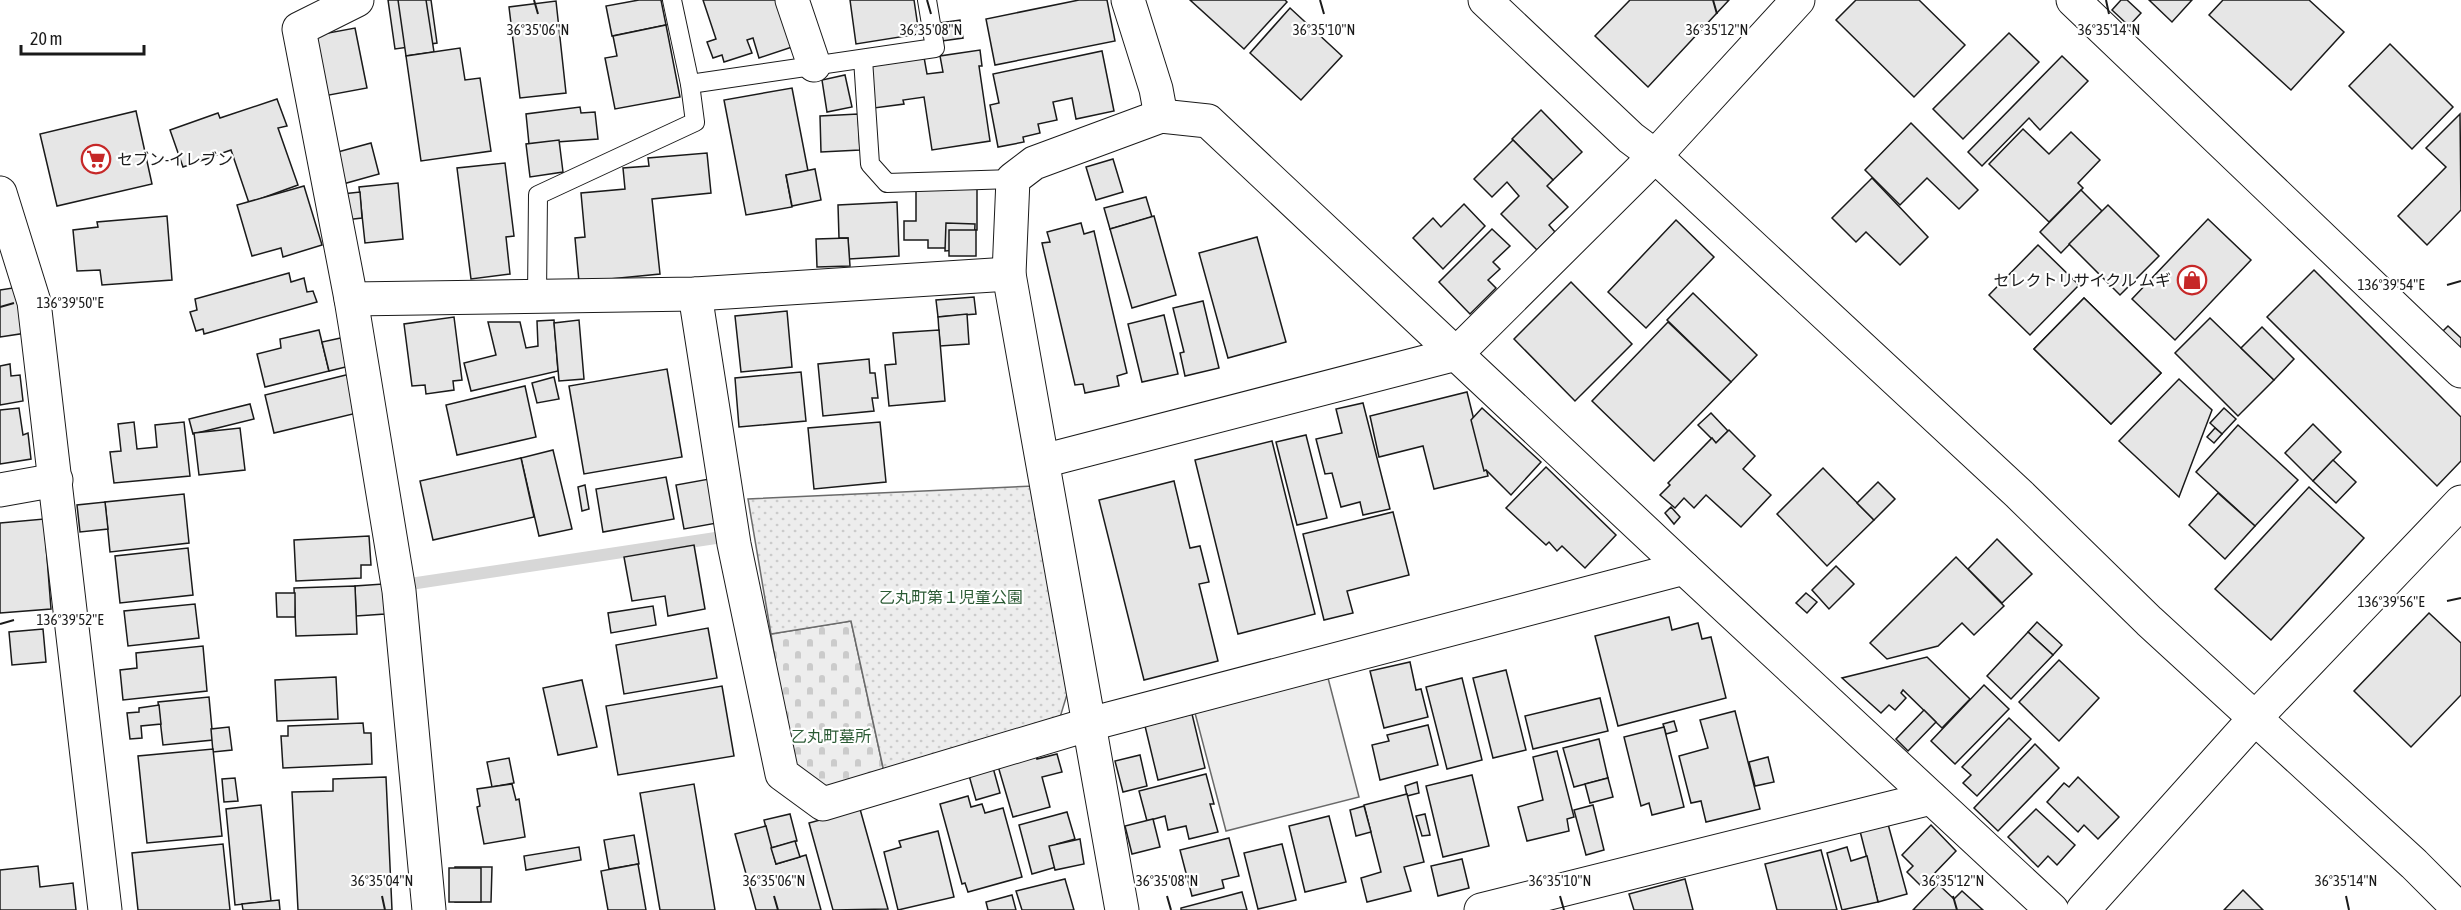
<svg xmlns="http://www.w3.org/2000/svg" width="2461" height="910" font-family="'Asap Condensed','Noto Sans JP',sans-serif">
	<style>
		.cemetery { fill: url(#cemetery-stones); stroke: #6a6a6a; stroke-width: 1.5 }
		.park { fill: url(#park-dots); stroke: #6a6a6a; stroke-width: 1.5 }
		.built { fill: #ededed; stroke: #6a6a6a; stroke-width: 1.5 }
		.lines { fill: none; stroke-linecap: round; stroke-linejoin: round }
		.stream { stroke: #d7d7d7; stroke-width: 12 }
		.building { fill: #e6e6e6; stroke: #1a1a1a; stroke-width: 1.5 }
		.lane-casing { stroke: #1a1a1a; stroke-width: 20 }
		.street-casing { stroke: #1a1a1a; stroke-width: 35 }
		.secondary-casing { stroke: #1a1a1a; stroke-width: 35 }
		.lane { stroke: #fff; stroke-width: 18 }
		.street { stroke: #fff; stroke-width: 33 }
		.secondary { stroke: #fff; stroke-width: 33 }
		.ticks { fill: none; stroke: #1a1a1a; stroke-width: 2 }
		.labels { text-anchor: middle; stroke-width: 4.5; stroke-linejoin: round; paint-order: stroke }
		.poi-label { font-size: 16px; fill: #1a1a1a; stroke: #fff; text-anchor: start }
		.park-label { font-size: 16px; fill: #2b5a34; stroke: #fff }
		.ticks-label { font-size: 15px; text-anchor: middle; fill: #1a1a1a; stroke: #fff; stroke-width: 4.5; stroke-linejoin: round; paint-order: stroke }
	</style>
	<defs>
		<pattern id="cemetery-stones" width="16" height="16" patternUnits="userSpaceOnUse" patternTransform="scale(1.5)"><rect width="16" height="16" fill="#ededed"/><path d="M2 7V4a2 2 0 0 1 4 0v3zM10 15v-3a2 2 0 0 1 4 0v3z" fill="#cbcbcb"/></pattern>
		<pattern id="park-dots" width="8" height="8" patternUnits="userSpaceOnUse" patternTransform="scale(1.5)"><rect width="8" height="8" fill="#ededed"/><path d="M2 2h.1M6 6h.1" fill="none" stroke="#cbcbcb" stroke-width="1.8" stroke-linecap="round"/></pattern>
	</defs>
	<rect width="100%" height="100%" fill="#fff"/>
	<!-- cemetery -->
	<polygon class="cemetery" points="851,621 884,772 824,787 792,766 771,634"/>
	<!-- park -->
	<polygon class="park" points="1034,486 1072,678 1058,724 884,772 851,621 771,634 748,499"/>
	<!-- built -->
	<polygon class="built" points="1328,678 1359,797 1226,831 1195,713"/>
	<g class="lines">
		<!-- stream -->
		<polyline class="stream" points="410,584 729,536"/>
	</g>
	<!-- building -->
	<g class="building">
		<polygon points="388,0 431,0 437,43 395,49"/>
		<polygon points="398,0 426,0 434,52 406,56"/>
		<polygon points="639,0 661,0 666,25 612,36 606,6"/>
		<polygon points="703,0 783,0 798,45 759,58 753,38 747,40 752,53 724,62 722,55 713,58 707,42 716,39"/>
		<polygon points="850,0 914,0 919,34 856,44"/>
		<polygon points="1079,0 1107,0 1115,41 995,65 986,19"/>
		<polygon points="1190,0 1285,0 1287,2 1244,49"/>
		<polygon points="1630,0 1729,0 1648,87 1595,36"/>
		<polygon points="1856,0 1919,0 1965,45 1914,97 1836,20"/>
		<polygon points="2121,0 2127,0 2141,13 2129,26 2112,10"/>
		<polygon points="2149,0 2192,0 2172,22"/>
		<polygon points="2223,0 2309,0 2344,32 2291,90 2209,15"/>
		<polygon points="556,1 566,93 520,98 509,7"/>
		<polygon points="1290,8 1342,56 1301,100 1250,53"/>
		<polygon points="960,20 963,38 935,42 933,24"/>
		<polygon points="666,25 680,97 615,109 605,58 617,56 613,36"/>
		<polygon points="355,28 367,88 324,96 312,36"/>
		<polygon points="2009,33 2039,62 1963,139 1933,109"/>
		<polygon points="2390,44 2453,107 2412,149 2349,86"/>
		<polygon points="460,48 465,80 480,78 491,151 421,161 406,56"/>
		<polygon points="980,50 982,66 979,66 990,141 932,150 924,97 903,100 904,104 874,108 867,66 924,57 927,74 943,72 940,56"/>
		<polygon points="1102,51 1114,111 1076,119 1072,98 1053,102 1057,120 1038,124 1040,133 1023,137 1024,142 998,147 990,105 999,103 993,74"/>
		<polygon points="2062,56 2088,81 2040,130 2029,118 1982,166 1968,152"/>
		<polygon points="845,75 852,107 827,112 822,80"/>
		<polygon points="792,88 808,171 786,175 792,207 746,215 724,100"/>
		<polygon points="277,99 287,126 278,128 298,185 249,203 231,150 183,167 170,130 218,113 220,118"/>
		<polygon points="580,107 581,113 595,112 598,139 529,144 526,114"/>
		<polygon points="1541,110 1582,152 1553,180 1512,139"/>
		<polygon points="136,111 152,184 57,206 40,134"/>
		<polygon points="858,114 860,150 821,152 820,116"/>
		<polygon points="2460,114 2461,210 2427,245 2398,216 2446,167 2426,148"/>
		<polygon points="1911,123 1978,190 1959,209 1927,178 1900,205 1865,170"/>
		<polygon points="2023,129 2049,154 2071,132 2100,160 2078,183 2083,188 2049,222 1989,164"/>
		<polygon points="559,140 563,172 530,177 526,144"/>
		<polygon points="1513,140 1553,180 1547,186 1568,207 1549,225 1555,232 1537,250 1501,214 1519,196 1507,182 1492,197 1474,179"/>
		<polygon points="371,143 379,174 343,184 334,153"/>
		<polygon points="707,153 711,193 652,199 660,274 579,282 575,238 585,237 581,193 625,189 623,168 649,166 648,158"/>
		<polygon points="1113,159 1123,192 1096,200 1086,167"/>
		<polygon points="505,163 514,236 506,237 510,274 471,279 457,168"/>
		<polygon points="815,169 821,200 792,206 786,175"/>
		<polygon points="1872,178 1928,237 1900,265 1866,232 1856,242 1832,218"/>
		<polygon points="398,183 403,239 365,243 359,187"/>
		<polygon points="916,185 977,185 977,230 949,230 949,248 928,248 928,240 904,240 904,221 916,221"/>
		<polygon points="304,186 322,245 283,257 281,248 252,256 237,205"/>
		<polygon points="2081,190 2102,211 2061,253 2040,232"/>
		<polygon points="360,192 362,218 345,220 342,194"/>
		<polygon points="1146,197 1152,217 1110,229 1104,208"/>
		<polygon points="897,202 899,256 849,259 848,238 839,238 838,205"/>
		<polygon points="1464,204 1485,226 1443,269 1413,238 1433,218 1441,227"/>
		<polygon points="2108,205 2159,256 2120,295 2069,244"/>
		<polygon points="167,216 172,280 102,285 100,270 77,271 73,230 98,227 97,222"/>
		<polygon points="1154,216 1176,295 1132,308 1110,229"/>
		<polygon points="2208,219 2251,260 2175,340 2132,299"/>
		<polygon points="1676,220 1714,257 1646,328 1608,292"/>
		<polygon points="946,223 975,224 974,245 970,249 945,251"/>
		<polygon points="1081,223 1084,234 1094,231 1127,373 1117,376 1119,386 1085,393 1083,384 1075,385 1042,243 1050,242 1047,232"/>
		<polygon points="1492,229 1510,246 1493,262 1500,269 1488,280 1496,288 1470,314 1439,282"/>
		<rect x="949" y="230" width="27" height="26"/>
		<polygon points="1257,237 1286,342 1228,358 1199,253"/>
		<polygon points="848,238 850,266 817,267 816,239"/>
		<polygon points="2038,245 2079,285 2030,335 1989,295"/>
		<polygon points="2314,270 2461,417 2461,461 2437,486 2267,317"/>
		<polygon points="289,273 291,282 304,278 307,292 313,291 317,302 204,334 203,329 196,331 190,312 197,310 195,299"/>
		<polygon points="1571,282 1632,344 1575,401 1514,339"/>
		<polygon points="19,287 26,333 0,337 0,290"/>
		<polygon points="1693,293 1757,355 1731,382 1667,320"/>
		<polygon points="974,297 976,314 938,317 936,300"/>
		<polygon points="2084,298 2161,373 2111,424 2034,349"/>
		<polygon points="2084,298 2161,373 2111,424 2034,349"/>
		<polygon points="1203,301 1219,368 1185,376 1180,353 1184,352 1173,308"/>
		<polygon points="787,311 792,367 741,372 735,316"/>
		<polygon points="967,314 969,344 940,346 938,317"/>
		<polygon points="1164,315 1178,374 1142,382 1128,324"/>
		<polygon points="454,317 462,380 453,381 454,390 426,394 425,385 412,386 404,324"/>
		<polygon points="2210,318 2274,380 2238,416 2175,353"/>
		<polygon points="554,320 558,371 471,391 464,363 496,355 488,322 520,322 526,348 538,346 537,321"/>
		<polygon points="579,320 584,379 559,381 554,323"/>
		<polygon points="1668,322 1731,382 1654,461 1592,401"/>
		<polygon points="2448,326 2461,338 2461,350 2442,332"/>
		<polygon points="2262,327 2294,359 2274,380 2241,348"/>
		<polygon points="319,330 329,371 265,387 257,354 281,348 280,339"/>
		<polygon points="939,330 945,401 889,406 885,365 896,364 893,333"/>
		<polygon points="350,336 358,364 329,371 322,342"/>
		<polygon points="869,359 870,373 875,373 878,398 872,398 874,411 823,416 818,364"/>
		<polygon points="10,364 11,376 20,375 23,401 0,405 0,366"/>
		<polygon points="667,369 682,457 584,474 569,386"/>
		<polygon points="358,372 357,413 274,433 265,395"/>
		<polygon points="801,372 806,421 739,427 735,378"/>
		<polygon points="554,377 559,399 537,403 532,383"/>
		<polygon points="2179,379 2212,410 2179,497 2119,441"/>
		<polygon points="525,386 536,437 457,455 446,405"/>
		<polygon points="1467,392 1488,476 1434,489 1423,446 1379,457 1370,416"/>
		<polygon points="1363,403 1390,509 1363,515 1360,502 1341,507 1332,473 1325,474 1316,439 1342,433 1336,409"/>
		<polygon points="250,404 254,419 193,434 189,419"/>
		<polygon points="19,408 23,435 28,433 31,459 0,464 0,410"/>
		<polygon points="1482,408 1541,462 1511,495 1486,470 1484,471 1471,420"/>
		<polygon points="2224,408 2236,419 2222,434 2210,423"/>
		<polygon points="1711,413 1728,431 1716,443 1698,425"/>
		<polygon points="134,422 137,449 157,447 155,425 184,422 190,476 114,483 110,452 121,451 118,424"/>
		<polygon points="880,422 886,482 814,489 808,428"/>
		<polygon points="2313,424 2341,452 2313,481 2285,453"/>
		<polygon points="2238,425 2298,480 2255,526 2196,472"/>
		<polygon points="240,428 245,470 199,475 194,433"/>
		<polygon points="2215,428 2222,434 2214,443 2207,437"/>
		<polygon points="1729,430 1755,456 1743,469 1771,495 1741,527 1706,495 1694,508 1684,498 1675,508 1660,495 1670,485 1668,483 1712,438 1716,443"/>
		<polygon points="1306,435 1327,518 1297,525 1276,442"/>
		<polygon points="1272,441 1315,614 1238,634 1195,460"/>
		<polygon points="553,450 572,529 539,536 521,458"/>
		<polygon points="521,458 534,517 433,540 420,481"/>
		<polygon points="2333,460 2356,482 2336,503 2313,481"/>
		<polygon points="1546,467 1616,535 1585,568 1562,546 1557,551 1549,542 1546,545 1506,508"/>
		<polygon points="1823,468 1874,520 1827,566 1777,514"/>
		<polygon points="666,477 674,519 603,532 596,489"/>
		<polygon points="709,479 717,523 684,529 676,485"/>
		<polygon points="1174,481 1190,548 1200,546 1209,582 1199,584 1218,661 1144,680 1099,500"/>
		<polygon points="1878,482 1895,499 1874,520 1857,503"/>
		<polygon points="585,485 589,509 582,511 578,487"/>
		<polygon points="2309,487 2364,538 2271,640 2215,589"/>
		<polygon points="2218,493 2255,526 2225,559 2189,525"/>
		<polygon points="184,494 189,543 110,552 105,502"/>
		<polygon points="105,502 108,529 80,532 77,505"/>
		<polygon points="1671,507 1680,517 1674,524 1665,513"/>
		<polygon points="1393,512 1409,575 1347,591 1353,613 1324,620 1303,534"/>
		<polygon points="44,519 51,609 0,613 0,523"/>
		<polygon points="369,536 371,565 361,565 361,578 296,581 294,540"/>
		<polygon points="1997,539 2032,574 2002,603 1968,569"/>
		<polygon points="694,545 705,609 668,616 665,596 632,601 624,557"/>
		<polygon points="188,548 193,595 120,603 115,556"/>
		<polygon points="1956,557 2004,606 1974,635 1962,623 1938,646 1887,659 1870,643"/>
		<polygon points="1836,566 1854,584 1829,609 1812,590"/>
		<polygon points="383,584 385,614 356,616 355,586"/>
		<polygon points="355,586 357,634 296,636 294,588"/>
		<polygon points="276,593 295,593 295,617 277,617"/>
		<polygon points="1806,593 1817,602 1807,613 1796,603"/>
		<polygon points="195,604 199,638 128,646 124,611"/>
		<polygon points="653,606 656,625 611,633 608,613"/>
		<polygon points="2429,613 2461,643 2461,695 2411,747 2354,691"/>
		<polygon points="1669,617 1672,630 1698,623 1702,639 1711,637 1726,698 1618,726 1595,636"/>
		<polygon points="2037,622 2062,645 2053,655 2028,632"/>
		<polygon points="708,628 717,678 624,694 616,645"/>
		<polygon points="43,629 46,662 12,665 9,632"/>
		<polygon points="2028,632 2053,655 2011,699 1987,676"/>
		<polygon points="203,646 207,691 123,700 120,670 137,668 136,653"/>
		<polygon points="1927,657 1970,699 1942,728 1903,690 1901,693 1906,698 1895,710 1889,705 1881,713 1842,678"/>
		<polygon points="2059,660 2099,698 2059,741 2019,702"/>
		<polygon points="1410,662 1416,690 1421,689 1428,717 1384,728 1370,671"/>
		<polygon points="1506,670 1526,750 1493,758 1473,678"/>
		<polygon points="336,677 338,719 277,721 275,680"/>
		<polygon points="1462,678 1482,760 1447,769 1426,687"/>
		<polygon points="582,680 597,747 558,755 543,688"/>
		<polygon points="1984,685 2009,709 1955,764 1931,741"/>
		<polygon points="722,686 734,756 618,775 606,706"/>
		<polygon points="209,697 213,740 163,745 158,702"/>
		<polygon points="1600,698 1608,731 1533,749 1525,716"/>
		<polygon points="159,705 161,724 141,726 142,738 130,739 127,713 139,712 139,708"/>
		<polygon points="1924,710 1936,722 1908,751 1896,739"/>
		<polygon points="1735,711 1760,809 1706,822 1701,801 1691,803 1679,756 1708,748 1700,720"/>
		<polygon points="1192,714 1205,768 1158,780 1145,726"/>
		<polygon points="2009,718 2031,739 1977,796 1963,783 1971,775 1962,767"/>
		<polygon points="1674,721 1677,731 1666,734 1663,724"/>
		<polygon points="363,723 364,733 371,733 372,764 283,768 281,736 288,736 288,726"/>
		<polygon points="1428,725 1438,765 1380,780 1372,745 1389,741 1387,735"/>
		<polygon points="229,727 232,750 213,752 211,729"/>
		<polygon points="1664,727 1684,807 1652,815 1649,803 1641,806 1624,737"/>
		<polygon points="1599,739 1608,778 1574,787 1563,748"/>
		<polygon points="2035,744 2059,768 1998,831 1974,808"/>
		<polygon points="213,749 222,836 147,843 138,756"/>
		<polygon points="1557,751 1574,817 1567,819 1569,831 1527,841 1518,807 1543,800 1533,757"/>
		<polygon points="1057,754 1062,772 1042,777 1050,807 1013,817 998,766 1036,755 1037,759"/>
		<polygon points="1140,755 1147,786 1123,792 1115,761"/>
		<polygon points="1768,757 1774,782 1755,786 1749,762"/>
		<polygon points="509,758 514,783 492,787 487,762"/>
		<polygon points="992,764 1000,793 976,800 968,772"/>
		<polygon points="1206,774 1214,804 1210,804 1218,832 1189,839 1186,826 1168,830 1165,816 1147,821 1139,791"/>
		<polygon points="1472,775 1489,846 1443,857 1426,786"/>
		<polygon points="386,777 392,910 298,910 292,792 333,791 333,779"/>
		<polygon points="2078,777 2119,817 2098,839 2084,825 2078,832 2047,802 2064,783 2069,787"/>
		<polygon points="235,778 238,801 224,802 222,779"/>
		<polygon points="1608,778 1613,797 1590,803 1585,784"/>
		<polygon points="1417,782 1419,793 1407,796 1405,786"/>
		<polygon points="512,784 516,800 519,799 525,837 484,844 477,807 480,806 477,789"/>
		<polygon points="694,784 715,910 660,910 640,793"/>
		<polygon points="1407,794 1424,862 1404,867 1411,891 1367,902 1361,878 1381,872 1364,805"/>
		<polygon points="968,796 971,807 982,804 985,813 1003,808 1022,877 968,892 965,883 962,884 940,804"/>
		<polygon points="261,805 271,901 235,905 226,809"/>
		<polygon points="1593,805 1604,850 1586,855 1574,810"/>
		<polygon points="1364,806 1371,832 1356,836 1350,810"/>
		<polygon points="860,809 888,909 833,910 809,823"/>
		<polygon points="2036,809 2075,845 2057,865 2048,856 2038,867 2008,837"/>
		<polygon points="1067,812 1075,839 1057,844 1063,865 1032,874 1019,825"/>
		<polygon points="790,814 797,841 771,848 764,820"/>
		<polygon points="1425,814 1430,835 1422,836 1416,816"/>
		<polygon points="1329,816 1346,882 1305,892 1289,826"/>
		<polygon points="1153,819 1160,847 1132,854 1125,826"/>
		<polygon points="1888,824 1907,894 1878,902 1860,831"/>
		<polygon points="1931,825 1956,851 1928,880 1926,879 1920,885 1907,872 1913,866 1902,855"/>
		<polygon points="766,826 776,864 806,855 821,910 756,910 735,834"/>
		<polygon points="938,831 954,897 898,910 884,852 901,847 899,841"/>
		<polygon points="634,835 639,864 609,869 604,840"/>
		<polygon points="1229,838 1239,876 1222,880 1224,888 1192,896 1180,850"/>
		<polygon points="1080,839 1084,864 1055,870 1049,846"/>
		<polygon points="795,841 800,857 776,864 771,848"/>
		<polygon points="223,844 230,910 138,910 132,853"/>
		<polygon points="1282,844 1296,900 1258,909 1244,853"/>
		<polygon points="579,847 581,860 526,870 524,856"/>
		<polygon points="1847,847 1851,861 1867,856 1878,902 1842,910 1827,853"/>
		<polygon points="1821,850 1837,910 1777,910 1765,864"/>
		<polygon points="1462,859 1469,888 1438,896 1431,866"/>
		<polygon points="638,864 646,910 608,910 601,871"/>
		<polygon points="38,866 40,887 73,883 76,910 0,910 0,870"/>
		<polygon points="455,867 492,867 491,902 455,902"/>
		<rect x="449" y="868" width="32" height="34"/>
		<polygon points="1065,879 1074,910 1022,910 1016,891"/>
		<polygon points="1685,879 1693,910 1634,910 1629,894"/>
		<polygon points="1938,884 1954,899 1962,891 1983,910 1913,910"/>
		<polygon points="2243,890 2263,910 2224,910"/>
		<polygon points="1242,892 1247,910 1181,910 1181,908"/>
		<polygon points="1012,895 1016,910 988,910 986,902"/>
		<polygon points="279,900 280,910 243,910 242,904"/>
	</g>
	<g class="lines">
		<!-- lane casing -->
		<g class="lane-casing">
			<g id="lane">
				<polyline points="863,59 870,164 887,183 1013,179"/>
				<polyline points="690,84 935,48 927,0"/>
				<polyline points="537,296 538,195 695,122 690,84 672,0"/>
			</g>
		</g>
		<!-- street casing -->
		<g class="street-casing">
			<g id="street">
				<polyline points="357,0 299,29 351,299 399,591 429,910"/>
				<polyline points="792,0 814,65"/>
				<polyline points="1128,0 1156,89 1161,116"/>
				<polyline points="2073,0 2461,371"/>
				<polyline points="0,193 34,302 105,910"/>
				<polyline points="695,294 734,544 782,774 823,804 1090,724 1684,568"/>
				<polyline points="351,299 695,294 1009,274"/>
				<polyline points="1043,461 1456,354 1655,156 1798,0"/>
				<polyline points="0,490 56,480"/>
				<polyline points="1122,910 1009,274 1013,179 1034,163 1161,116 1208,121 1684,568 2052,910"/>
				<polyline points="1481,910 1931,798"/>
				<polyline points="2083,910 2256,717 2461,502"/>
			</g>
		</g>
		<!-- secondary casing -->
		<g class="secondary-casing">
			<polyline id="secondary" points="1485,0 1631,138 1655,156 2019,494 2149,621 2414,864 2460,910"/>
		</g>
		<!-- lane -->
		<use href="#lane" class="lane"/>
		<!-- street -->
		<use href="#street" class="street"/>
		<!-- secondary -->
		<use href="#secondary" class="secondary"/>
	</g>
	<!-- ticks -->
	<path class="ticks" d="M534 0 538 14M927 0 931 14M1320 0 1324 14M1713 0 1717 14M2106 0 2109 14M2447 285 2461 281M0 307 14 303M2447 601 2461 598M0 624 14 620M382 896 385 910M774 896 778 910M1167 896 1171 910M1560 896 1564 910M1953 896 1957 910M2346 896 2349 910"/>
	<!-- icons -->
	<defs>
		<g id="supermarket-ring" transform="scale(1.5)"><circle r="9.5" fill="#fff" stroke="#c62828" stroke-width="1.5"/><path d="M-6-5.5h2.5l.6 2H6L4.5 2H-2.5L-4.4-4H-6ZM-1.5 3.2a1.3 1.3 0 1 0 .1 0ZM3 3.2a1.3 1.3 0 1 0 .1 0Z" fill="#c62828"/></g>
		<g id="shop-ring" transform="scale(1.5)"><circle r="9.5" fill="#fff" stroke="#c62828" stroke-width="1.5"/><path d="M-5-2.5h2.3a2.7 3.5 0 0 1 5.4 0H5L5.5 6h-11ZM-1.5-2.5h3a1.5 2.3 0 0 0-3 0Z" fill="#c62828"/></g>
	</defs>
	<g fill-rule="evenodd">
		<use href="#supermarket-ring" x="96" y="159"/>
		<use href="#shop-ring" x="2192" y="280"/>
	</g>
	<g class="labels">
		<!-- poi labels -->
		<g class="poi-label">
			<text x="117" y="165">セブン-イレブン</text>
			<text x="2171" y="286" text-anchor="end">セレクトリサイクル ムギ</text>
		</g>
		<!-- park labels -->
		<g class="park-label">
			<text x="951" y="603">乙丸町第１児童公園</text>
			<text x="831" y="742">乙丸町墓所</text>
		</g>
	</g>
	<g class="ticks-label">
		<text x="538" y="35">36°35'06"N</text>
		<text x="931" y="35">36°35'08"N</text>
		<text x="1324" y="35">36°35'10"N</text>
		<text x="1717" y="35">36°35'12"N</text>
		<text x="2109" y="35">36°35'14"N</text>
		<text x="2391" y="290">136°39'54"E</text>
		<text x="70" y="308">136°39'50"E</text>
		<text x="2391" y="607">136°39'56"E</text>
		<text x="70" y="625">136°39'52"E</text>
		<text x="382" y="886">36°35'04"N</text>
		<text x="774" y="886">36°35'06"N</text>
		<text x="1167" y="886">36°35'08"N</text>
		<text x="1560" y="886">36°35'10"N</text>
		<text x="1953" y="886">36°35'12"N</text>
		<text x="2346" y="886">36°35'14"N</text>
	</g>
	<!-- scale -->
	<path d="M21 45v9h123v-9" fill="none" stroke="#1a1a1a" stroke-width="3"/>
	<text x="30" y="45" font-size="18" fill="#1a1a1a" stroke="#ffffff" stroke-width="4.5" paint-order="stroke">20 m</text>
</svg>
